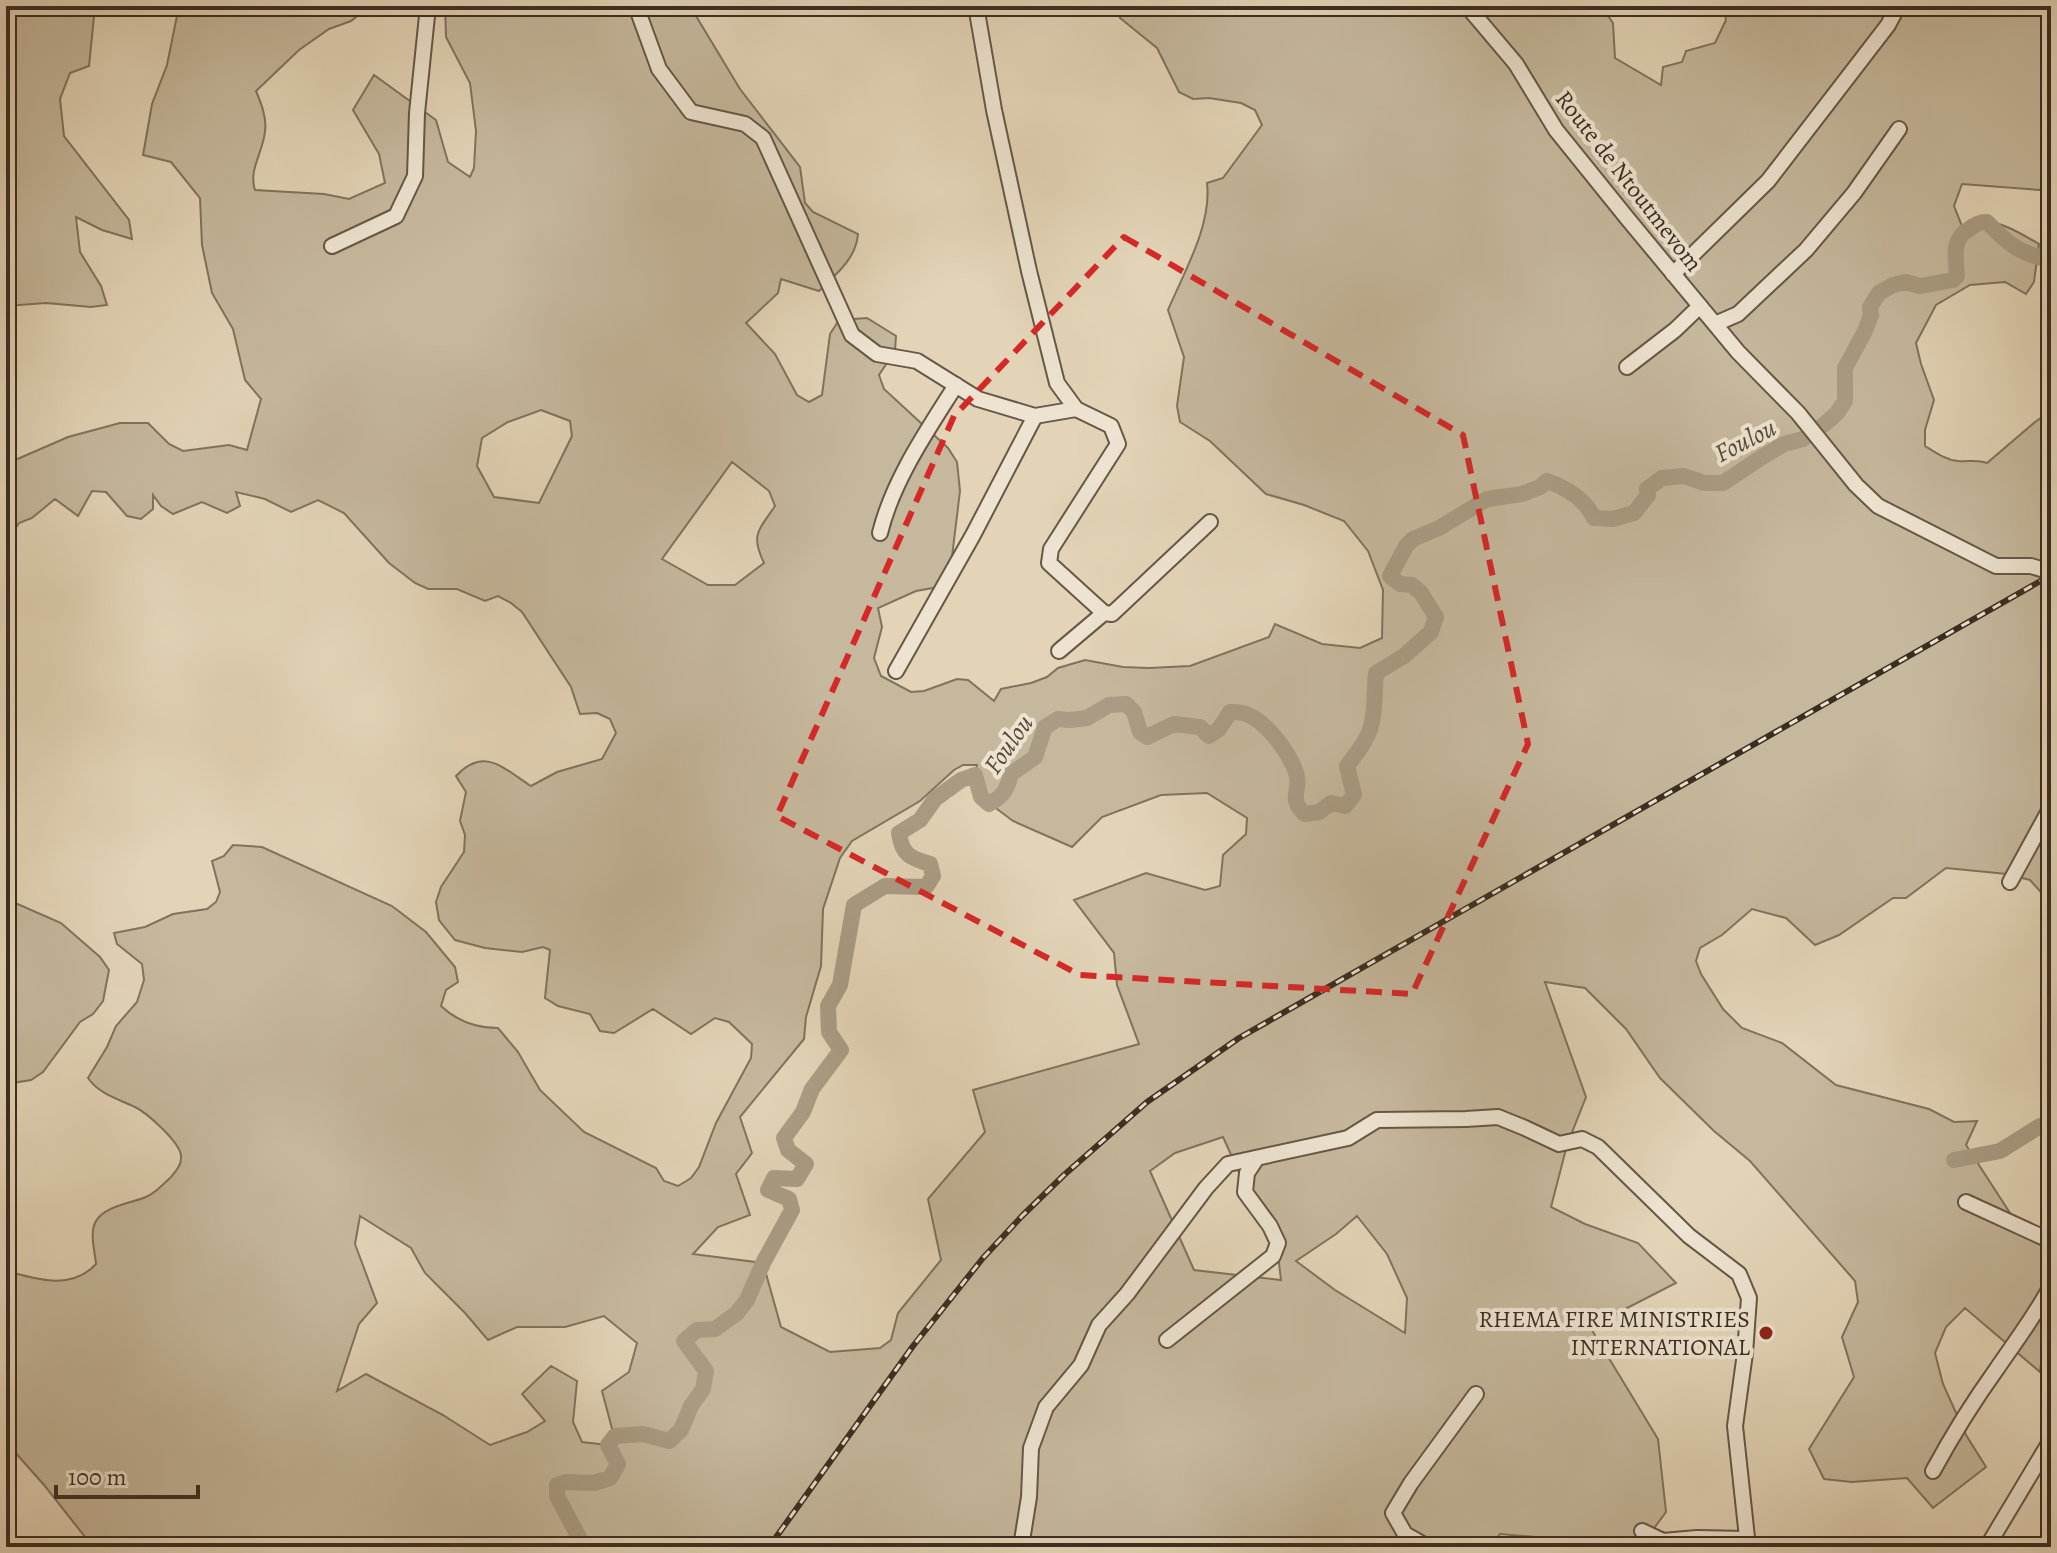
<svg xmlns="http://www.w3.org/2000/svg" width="2057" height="1553" font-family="Alegreya,serif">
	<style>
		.green { fill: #c6b89d; stroke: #80735e; stroke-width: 2; fill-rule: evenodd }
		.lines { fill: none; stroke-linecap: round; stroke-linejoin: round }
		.river { stroke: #aa9c84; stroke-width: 16 }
		.minor-casing { stroke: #655846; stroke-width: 18 }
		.minor { stroke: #ede3d0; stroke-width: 14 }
		.rail-casing { stroke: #3b2e20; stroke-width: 6 }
		.rail { stroke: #ede3d0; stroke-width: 3; stroke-dasharray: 9; stroke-linecap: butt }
		.marked { fill: none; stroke: #d62828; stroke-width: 6; stroke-dasharray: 16 10; stroke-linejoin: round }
		.poi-dot { fill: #8f2418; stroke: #ede3d0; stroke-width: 3 }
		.labels { text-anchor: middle; stroke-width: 8; stroke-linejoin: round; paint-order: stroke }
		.street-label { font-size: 24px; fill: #3b2e20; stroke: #ede3d0 }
		.poi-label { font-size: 24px; fill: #3b2e20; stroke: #ede3d0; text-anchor: end }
		.water-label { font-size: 26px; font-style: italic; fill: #574a39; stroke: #ede3d0 }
	</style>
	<rect width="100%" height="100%" fill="#e3d4b7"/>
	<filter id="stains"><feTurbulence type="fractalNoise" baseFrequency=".0025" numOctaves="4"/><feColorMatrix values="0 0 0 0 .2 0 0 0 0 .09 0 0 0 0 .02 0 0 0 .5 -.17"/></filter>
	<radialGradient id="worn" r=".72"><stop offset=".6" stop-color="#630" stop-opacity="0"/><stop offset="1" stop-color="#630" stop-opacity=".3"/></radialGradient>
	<!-- green -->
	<g class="green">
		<polygon points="6,6 95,6 89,66 70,73 60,99 64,136 129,220 132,239 102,230 76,217 80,252 101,286 107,305 91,307 46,303 6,306"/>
		<path d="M179 6H370L351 21 329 29 299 50 256 91C261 103 267 118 265 131 264 150 248 170 255 190L324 194 349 199 385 183 379 154 353 110 374 75 436 120 448 162 470 177 474 168 476 131 470 83 446 37 445 6H690L740 89 800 167 805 203 813 212 858 234C856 259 836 274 819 291L781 279 778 293 746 323 775 354 797 395 809 402 822 395 830 334 839 320 867 318 896 336 895 351 879 375 884 389 948 448 957 462 960 491 950 573 944 586 916 591 878 608 882 627 874 658 881 676 911 692 924 691 957 679 968 680 994 701 1001 689 1031 683 1047 677 1058 668 1085 660 1123 667 1149 668 1190 666 1269 637 1275 624 1322 644 1360 648 1382 638 1383 590 1368 551 1344 521 1304 505 1266 494 1210 441 1180 422 1177 406 1184 357 1168 310C1184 272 1212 225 1207 183L1223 178 1262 125 1255 110 1241 103 1209 98 1193 99 1179 92 1157 48 1120 18 1117 6H1601L1613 23 1615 58 1661 85 1663 67 1682 62 1686 51 1715 43 1726 20 1724 6H2051V193L2040 190 1962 184 1954 206 1964 231C1969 228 1976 223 1982 222 1998 219 2025 236 2039 244L2034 282 2026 294 2005 282 1970 285 1936 305 1916 343 1921 364 1934 400 1925 430V446C1936 453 1946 460 1958 461 1969 462 1977 459 1987 463L2035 422 2051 411V896L2047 899 2030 880 2007 874 1946 868 1906 898H1893L1839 935 1815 945 1786 918 1752 909 1722 935 1700 948 1696 961 1701 974 1723 1009 1742 1028 1782 1043 1836 1085 1929 1109 1954 1122 1977 1121 1966 1145 2012 1216 2051 1250V1286L2040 1372 1965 1308 1946 1327 1935 1353 1943 1384 1966 1435 1986 1467 1933 1508 1907 1478 1852 1482 1824 1479 1809 1449 1854 1377 1842 1337 1858 1302 1855 1281 1750 1161 1714 1131 1660 1078 1626 1029 1585 988 1545 982 1586 1097 1567 1145 1551 1207 1585 1224 1638 1243 1676 1283 1590 1327 1658 1439 1666 1512 1641 1546 1500 1534 1490 1547H93L44 1485 6 1442V1271C37 1279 71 1291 96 1264 95 1251 89 1233 96 1221 105 1206 131 1203 146 1197 156 1193 162 1185 170 1178 175 1172 182 1165 181 1156 180 1142 147 1113 135 1107 118 1099 99 1094 88 1078L107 1047 116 1026 137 1002 144 980 142 964 117 944 114 933 145 927 173 914 207 909 216 902 220 892 212 861 224 856 233 845 262 847 392 906 426 932 455 967 458 982 446 990 441 1006C457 1021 476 1028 498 1028L518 1052 540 1090 584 1132 656 1168 664 1181 678 1186 691 1178 699 1167 716 1123 751 1058 752 1044 729 1022 715 1018 691 1034 653 1009 614 1033 600 1031 590 1014 558 1006 545 998 550 950 543 947 522 952 485 948 455 940 439 920 436 902 441 887 464 852 465 835 460 821 466 792 456 776C484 746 503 768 531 786L557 772 602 759 616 733 610 719 597 713 580 714 571 687 522 612 511 603 498 596 485 601 457 589H428L415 583 389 563 344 513 318 500 291 512 265 499 236 492 240 506 227 513 202 502 173 514 161 506 153 495V509L141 519 127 516 106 492 92 491 78 516 55 499 32 518 19 523 6 542V464L68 437 120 423H148L169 444 183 451 229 445 247 450 261 399 245 380 233 329 212 293 202 245 200 198 171 162 143 155 152 104 167 65ZM541 410 570 421 572 436 539 503 494 497 477 466 482 438 508 422ZM732 462 769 491 775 506C759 530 750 534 764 563L735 585H708L662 559ZM963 765H977L975 775 981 797 1013 821 1072 847 1102 817 1161 795 1207 793 1247 818 1246 834 1223 855 1220 886 1205 890 1146 873 1074 900 1114 953 1117 985 1139 1044 973 1090 985 1132 928 1199 941 1260 898 1313 891 1340 880 1348 830 1352 781 1327 763 1263 693 1254 718 1227 750 1215 736 1174 752 1153 740 1117 804 1039 806 1017 821 966 823 909 840 858 852 841 920 801 954 770ZM1223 1137 1242 1179 1276 1237 1281 1280 1194 1270 1150 1171 1175 1153ZM360 1216 411 1248 425 1273 465 1313 488 1340 517 1327H565L604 1316 637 1343 629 1372 602 1391 614 1436 608 1445 582 1442 573 1422 577 1381 551 1366 522 1394 545 1421 527 1432 490 1445 443 1415 366 1374 337 1391 359 1324 377 1303 355 1244ZM1357 1216 1387 1254 1407 1298 1405 1333 1335 1290 1296 1261 1336 1234Z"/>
		<polygon points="6,899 61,923 100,957 109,970 103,1001 93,1014 80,1022 43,1072 31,1080 6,1084"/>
	</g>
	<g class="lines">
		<!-- river -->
		<g class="river">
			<polyline points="1954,1160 2000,1151 2040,1126 2051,1124"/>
			<path d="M584 1547 557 1496V1485L566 1482 594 1483 610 1478 618 1464 608 1445 615 1436 643 1434 669 1441 681 1430 691 1406 703 1389 706 1371 684 1341 697 1330 715 1329 737 1313 747 1300 763 1263 792 1210 789 1199 768 1190 774 1178 797 1179 806 1164 788 1150 784 1138 803 1112 812 1089 841 1050 829 1032 828 1006 840 985 854 905 885 886 926 887 933 876 930 864C910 858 902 855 899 833L920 820 935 799 961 780 975 775 981 797 989 804C1004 796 1007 789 1011 774L1035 757 1045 727 1058 719 1070 720 1087 718 1109 705 1126 704 1134 712 1140 732 1147 737 1174 724 1200 727 1209 736 1219 729 1230 712C1234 712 1238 712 1243 713 1264 718 1290 753 1296 773 1302 790 1287 799 1305 814L1319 812 1331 803 1345 806 1354 795 1347 766C1356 754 1367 741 1371 726 1376 709 1374 690 1376 673L1404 656 1431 632 1436 617 1421 593 1412 585 1400 584 1390 576 1406 546 1413 539 1439 528 1487 499 1522 494 1540 487 1547 481C1567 488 1585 499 1594 518L1613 519 1634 513 1648 495 1647 489 1662 478 1684 476 1704 483H1723L1762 457 1784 444 1803 439 1826 423 1837 413 1845 401V368L1865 331 1871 315 1870 307 1879 293 1893 285 1906 282 1920 286 1953 280 1957 276C1956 258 1951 239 1969 229 1975 225 1979 222 1987 222 2008 244 2020 254 2051 260"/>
		</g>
		<!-- minor casing -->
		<g class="minor-casing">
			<g id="minor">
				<polyline points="636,6 659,69 691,112 745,124 763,138 852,335 877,354 917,361 978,399 1035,416 1076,409"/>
				<polyline points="903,6 908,6"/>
				<polyline points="976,6 994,110 1029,271 1057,383 1076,409 1111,426 1118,444 1051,549 1049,563 1104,613"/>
				<polyline points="1467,6 1516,64 1556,130 1627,218 1738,352 1798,413 1856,485 1878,506 1996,566 2031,566 2051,572"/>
				<polyline points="332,246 396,216 415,176 417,113 428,6"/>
				<polyline points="1673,274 1768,181 1888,25 1898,6"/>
				<polyline points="1715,324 1738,314 1806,250 1854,193 1899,129"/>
				<polyline points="1627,367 1675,330 1700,306"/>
				<path d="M880 533C893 480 927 431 956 385"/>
				<polyline points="1059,651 1104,613 1112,614 1210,522"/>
				<polyline points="896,671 973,535 1035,416"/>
				<polyline points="2010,882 2051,807"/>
				<polyline points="1966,1202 2051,1241"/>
				<polyline points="1167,1340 1273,1256 1278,1243 1270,1226 1245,1192 1247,1173 1257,1158"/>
				<path d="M1933 1471C1952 1436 1973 1402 1996 1370 2015 1342 2035 1316 2051 1286"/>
				<polyline points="1642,1531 1663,1541 1697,1538 1747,1539"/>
				<polyline points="1021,1547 1029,1497 1031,1448 1046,1407 1081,1365 1099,1325 1127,1294 1206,1188 1228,1164 1348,1138 1377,1120 1466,1119 1498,1117 1525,1128 1559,1144 1582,1139 1598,1147 1689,1236 1739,1274 1749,1298 1745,1353 1735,1426 1748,1547"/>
				<polyline points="1428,1547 1405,1534 1393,1513 1411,1483 1476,1394"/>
				<polyline points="1987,1547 2051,1440"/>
			</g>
		</g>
		<!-- minor -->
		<use href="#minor" class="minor"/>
		<!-- rail casing -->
		<g class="rail-casing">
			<polyline id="rail" points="769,1547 913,1346 983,1258 1022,1216 1064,1175 1147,1102 1239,1038 2051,575"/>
		</g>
		<!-- rail -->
		<use href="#rail" class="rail"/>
	</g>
	<!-- marked area -->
	<path class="marked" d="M1124 237 1463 435 1528 744 1412 994 1080 975 777 816 954 416Z"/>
	<!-- markers -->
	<circle class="poi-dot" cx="1766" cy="1333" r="8"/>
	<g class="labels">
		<!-- street labels -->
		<g class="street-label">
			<text transform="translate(1629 181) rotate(52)" y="8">Route de Ntoutmevom</text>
		</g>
		<!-- poi labels -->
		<g class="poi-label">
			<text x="1750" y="1327">RHEMA FIRE MINISTRIES<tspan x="1750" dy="28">INTERNATIONAL</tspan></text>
		</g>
		<!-- water labels -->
		<g class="water-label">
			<text transform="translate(1745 440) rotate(-27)" y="9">Foulou</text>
			<text transform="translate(1008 744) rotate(-55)" y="9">Foulou</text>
		</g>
	</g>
	<!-- margin -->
	<rect width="2057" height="1553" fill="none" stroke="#e3d4b7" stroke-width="32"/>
	<rect x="8" y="8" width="2041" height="1537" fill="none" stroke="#3b2e20" stroke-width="4"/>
	<rect x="16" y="16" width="2025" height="1521" fill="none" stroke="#3b2e20" stroke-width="2"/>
	<!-- scale -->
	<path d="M56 1485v12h142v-12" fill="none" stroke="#3b2e20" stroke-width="4"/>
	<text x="68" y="1485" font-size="24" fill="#3b2e20" stroke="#ede3d0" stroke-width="6" paint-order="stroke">100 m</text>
	<rect width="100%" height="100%" filter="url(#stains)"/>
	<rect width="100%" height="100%" fill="url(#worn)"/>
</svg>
